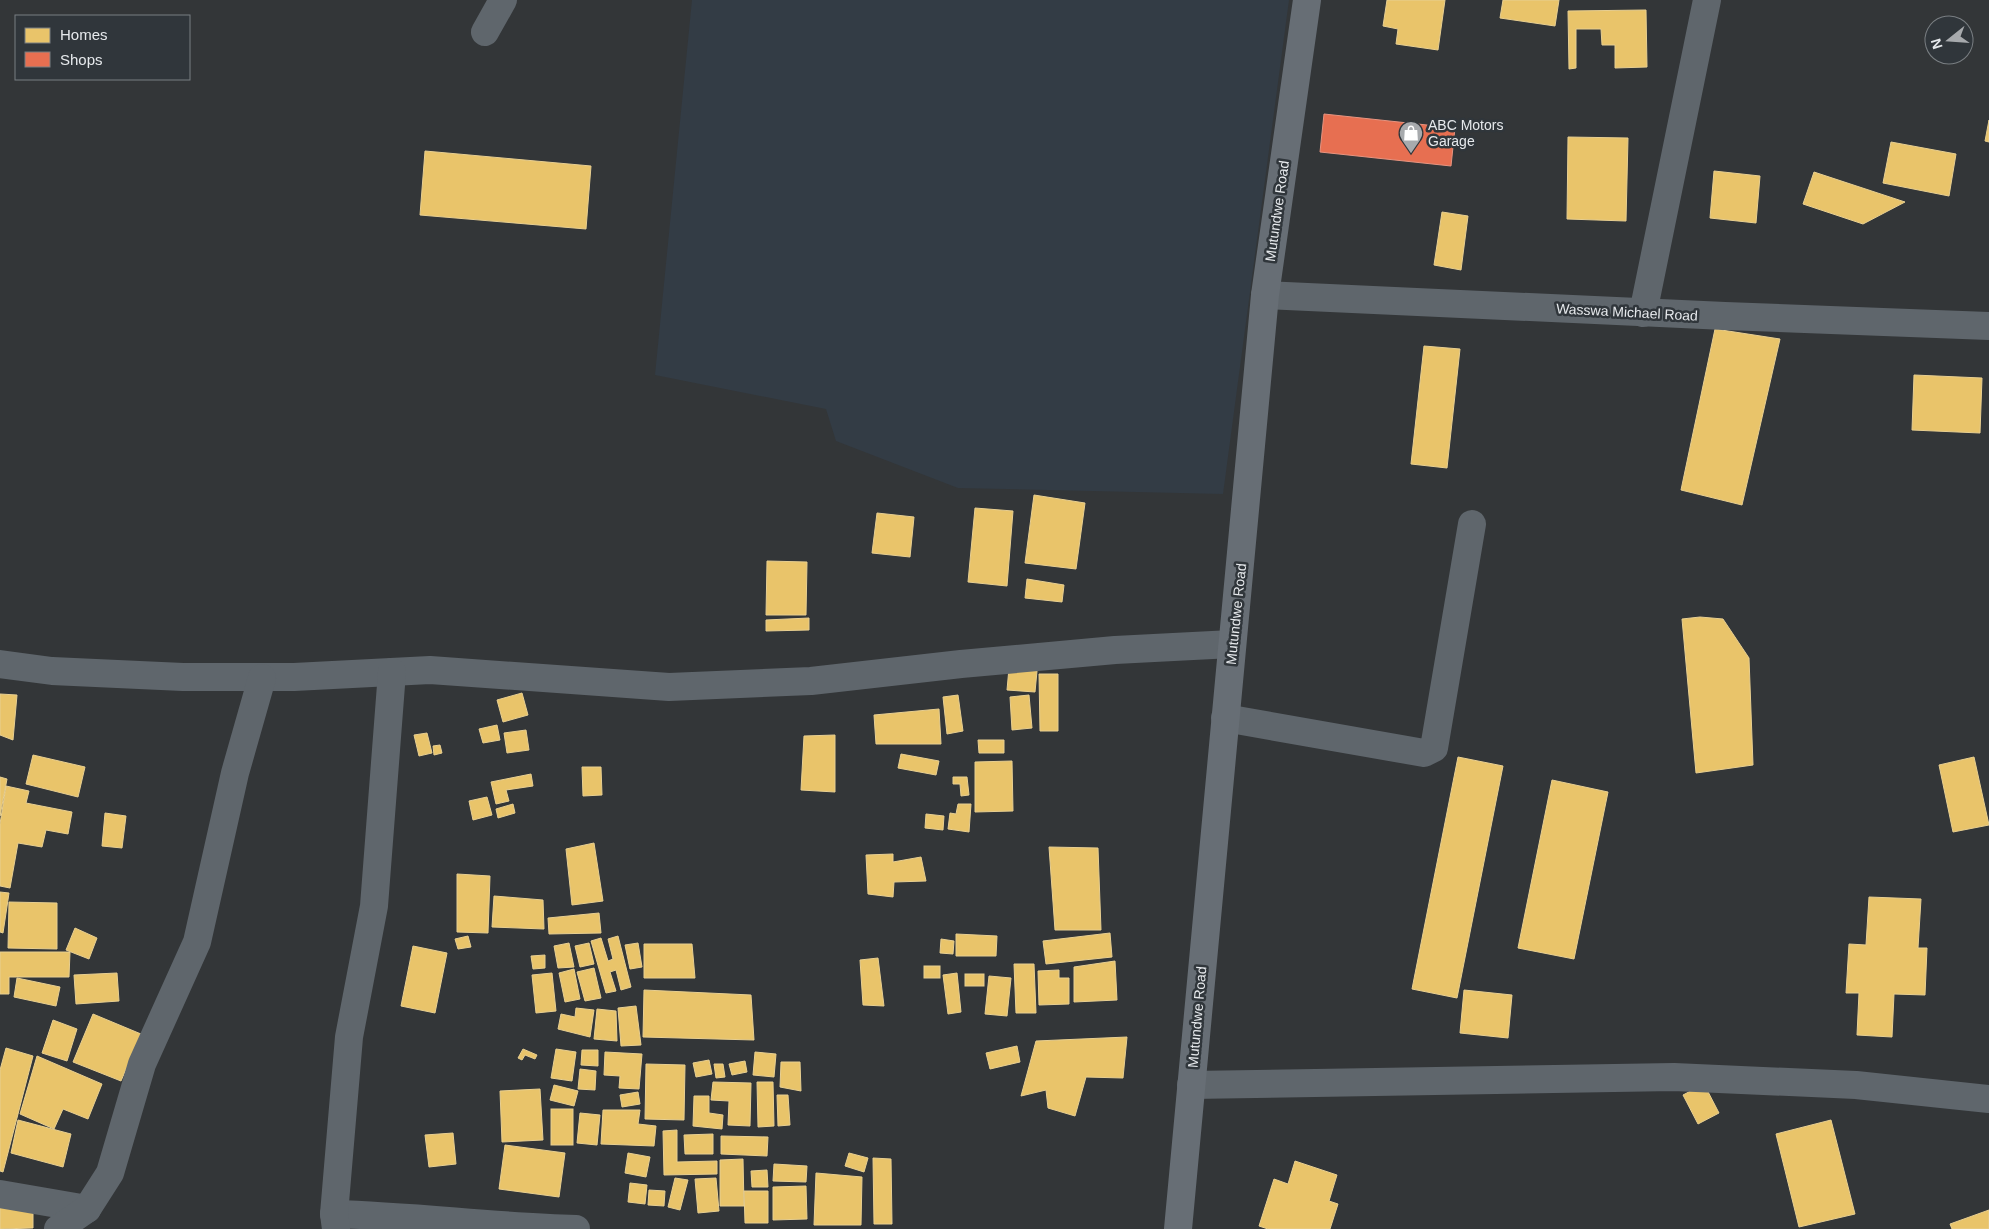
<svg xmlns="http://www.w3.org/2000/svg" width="1989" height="1229" font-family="Helvetica,sans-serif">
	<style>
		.built { fill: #333c45 }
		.homes { fill: #e9c46a; stroke: #e8cf91 }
		.shops { fill: #e76f51; stroke: #e79480 }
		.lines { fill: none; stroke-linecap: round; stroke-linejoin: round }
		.minor { stroke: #5f666c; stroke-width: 28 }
		.major { stroke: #676e75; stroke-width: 28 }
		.labels { text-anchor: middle; stroke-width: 5; stroke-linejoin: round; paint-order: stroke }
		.poi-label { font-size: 14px; fill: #e6e9ec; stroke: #30363b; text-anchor: start }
		.street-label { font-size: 14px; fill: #e6e9ec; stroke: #30363b }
	</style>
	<rect width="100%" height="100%" fill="#333638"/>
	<!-- built -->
	<polygon class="built" points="692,0 1289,0 1223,494 958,488 836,441 826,409 655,375"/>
	<!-- homes -->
	<g class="homes">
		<polygon points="1387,0 1445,0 1438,50 1396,44 1398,29 1383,26"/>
		<polygon points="1503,0 1559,0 1555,26 1500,18"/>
		<polygon points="1646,10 1647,67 1615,68 1615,45 1602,45 1601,29 1576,29 1576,68 1569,69 1568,11"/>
		<polygon points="1989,120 1989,142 1985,141"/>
		<polygon points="1568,137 1628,138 1626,221 1567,219"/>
		<polygon points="1891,142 1956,154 1949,196 1883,183"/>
		<polygon points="425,151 591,166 586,229 420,215"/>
		<polygon points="1714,171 1760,176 1756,223 1710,218"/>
		<polygon points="1814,172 1905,202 1863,224 1803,204"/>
		<polygon points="1442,212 1468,216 1461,270 1434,265"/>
		<polygon points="1715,329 1780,339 1742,505 1681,490"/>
		<polygon points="1424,346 1460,349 1447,468 1411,464"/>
		<polygon points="1914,375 1982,378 1980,433 1912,430"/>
		<polygon points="1034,495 1085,503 1076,569 1025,563"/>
		<polygon points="975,508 1013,511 1007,586 968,582"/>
		<polygon points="877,513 914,517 910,557 872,553"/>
		<polygon points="767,561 807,562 806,615 766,615"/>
		<polygon points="1027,579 1064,585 1062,602 1025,598"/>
		<polygon points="1700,617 1723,619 1749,658 1753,765 1696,773 1682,619"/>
		<polygon points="809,618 809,630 766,631 766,620"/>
		<polygon points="1009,668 1037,671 1035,692 1007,690"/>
		<polygon points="1039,674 1058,674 1058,731 1040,731"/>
		<polygon points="522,693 528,715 503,722 497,700"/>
		<polygon points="0,694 17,695 13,740 0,735"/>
		<polygon points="958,695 963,731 947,734 943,697"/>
		<polygon points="1029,695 1032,728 1012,730 1010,697"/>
		<polygon points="939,709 941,744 876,744 874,715"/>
		<polygon points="497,725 500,740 483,743 479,729"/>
		<polygon points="526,730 529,750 507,753 504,733"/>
		<polygon points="427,733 432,753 419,756 414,735"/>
		<polygon points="835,735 835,792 801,790 804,736"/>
		<polygon points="978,740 1004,740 1004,753 979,753"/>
		<polygon points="440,745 442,753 434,755 433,746"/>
		<polygon points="901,754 939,761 936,775 898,768"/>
		<polygon points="33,755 85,767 78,797 26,784"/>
		<polygon points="1458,757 1503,766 1457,998 1412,989"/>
		<polygon points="1974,757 1989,825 1953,832 1939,765"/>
		<polygon points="1012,761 1013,811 975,812 975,762"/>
		<polygon points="582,767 601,767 602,795 583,796"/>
		<polygon points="531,774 533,786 506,790 509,801 496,804 491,782"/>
		<polygon points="0,777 7,779 0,816"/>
		<polygon points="953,777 967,777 969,795 961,796 960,784 953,784"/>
		<polygon points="1552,780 1608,792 1574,959 1518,948"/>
		<polygon points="6,786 29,791 26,803 72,812 68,834 46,830 42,847 18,843 10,888 0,886 0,824"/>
		<polygon points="487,797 492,815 473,820 469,801"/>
		<polygon points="513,804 515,813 498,818 496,809"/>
		<polygon points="958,804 971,804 969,832 948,829 950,813 956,814"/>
		<polygon points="105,813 126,816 122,848 102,846"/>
		<polygon points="926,814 944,816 943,830 925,828"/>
		<polygon points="594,843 603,901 572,905 566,849"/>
		<polygon points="1049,847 1098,848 1101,930 1055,930"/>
		<polygon points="893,854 893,862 921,857 926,881 894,882 893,897 868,894 866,855"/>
		<polygon points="457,874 490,876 488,933 457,932"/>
		<polygon points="0,892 9,893 3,933 0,932"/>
		<polygon points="494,896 543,900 544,929 492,927"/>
		<polygon points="1869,897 1921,899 1918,948 1927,948 1925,995 1894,994 1892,1037 1857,1035 1859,993 1846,993 1849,944 1866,945"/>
		<polygon points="9,902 57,903 57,949 8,948"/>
		<polygon points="599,913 601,933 549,934 548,918"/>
		<polygon points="75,928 97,938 89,959 66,950"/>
		<polygon points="1110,933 1112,957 1046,964 1043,941"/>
		<polygon points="956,934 997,936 996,956 956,956"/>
		<polygon points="468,936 471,947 458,949 455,939"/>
		<polygon points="618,936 631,987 621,990 616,970 610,972 616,991 606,993 591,941 601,938 608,961 613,959 608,939"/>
		<polygon points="941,939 954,941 953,954 940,953"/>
		<polygon points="569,943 574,967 558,968 554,946"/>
		<polygon points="589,943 594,964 580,967 575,946"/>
		<polygon points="638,943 642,967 630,969 625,945"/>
		<polygon points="644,944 692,944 695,978 644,978"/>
		<polygon points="413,946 447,953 435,1013 401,1006"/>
		<polygon points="0,952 70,952 69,977 9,977 9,994 0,994"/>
		<polygon points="545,955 545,968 533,969 531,956"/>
		<polygon points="878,958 884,1006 863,1005 860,960"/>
		<polygon points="1115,961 1117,1000 1074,1002 1074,967"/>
		<polygon points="1014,964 1034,964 1036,1013 1016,1013"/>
		<rect x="924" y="966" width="16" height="12"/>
		<polygon points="594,968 601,998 585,1001 577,972"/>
		<polygon points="574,969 580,999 565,1002 559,973"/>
		<polygon points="1059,970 1059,978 1069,978 1069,1004 1039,1005 1038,971"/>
		<polygon points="117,973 119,1001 76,1004 74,975"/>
		<polygon points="552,973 556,1011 536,1013 532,975"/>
		<polygon points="957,973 961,1012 948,1014 943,975"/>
		<rect x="965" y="974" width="19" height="12"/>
		<polygon points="989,976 1011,978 1007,1016 985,1014"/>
		<polygon points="17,978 60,987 56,1006 14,997"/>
		<polygon points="644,990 751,995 754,1040 643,1037"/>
		<polygon points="1464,990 1512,995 1508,1038 1460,1033"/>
		<polygon points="636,1006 641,1045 621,1046 618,1008"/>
		<polygon points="576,1008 594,1010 590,1037 558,1029 561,1014 575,1017"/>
		<polygon points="597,1009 616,1011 617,1041 594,1039"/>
		<polygon points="93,1014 141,1034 121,1081 73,1062"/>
		<polygon points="53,1020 77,1029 67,1061 42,1053"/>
		<polygon points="1127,1037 1123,1078 1086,1077 1075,1116 1048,1108 1046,1090 1021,1096 1036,1041"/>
		<polygon points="1017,1046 1020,1062 990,1069 986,1053"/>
		<polygon points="6,1048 33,1056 3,1172 0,1171 0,1070"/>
		<polygon points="523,1049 537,1055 535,1059 525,1055 522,1060 518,1058"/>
		<polygon points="556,1049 576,1052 572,1081 551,1078"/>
		<polygon points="582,1050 598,1050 598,1066 581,1065"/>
		<polygon points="605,1052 642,1054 639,1089 619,1088 620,1076 604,1075"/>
		<polygon points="755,1052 776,1054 774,1077 753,1075"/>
		<polygon points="37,1056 102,1084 88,1119 63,1109 54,1129 20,1114"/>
		<polygon points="709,1060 712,1074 696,1077 693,1063"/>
		<polygon points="745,1061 747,1072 732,1075 729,1064"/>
		<polygon points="781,1062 800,1062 801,1091 780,1087"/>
		<polygon points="646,1064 685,1065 684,1120 645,1119"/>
		<polygon points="714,1064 723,1064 725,1077 716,1078"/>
		<polygon points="580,1069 596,1071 595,1090 578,1089"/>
		<polygon points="713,1082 751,1083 750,1126 728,1125 729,1101 711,1100"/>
		<polygon points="757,1082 773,1082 774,1126 758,1127"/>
		<polygon points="1704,1084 1719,1113 1698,1124 1683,1095"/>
		<polygon points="554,1085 578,1091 574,1106 550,1100"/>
		<polygon points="540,1089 543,1140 502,1142 500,1091"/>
		<polygon points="638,1092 640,1104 622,1107 620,1095"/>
		<polygon points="777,1095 788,1095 790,1125 778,1126"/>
		<polygon points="694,1096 709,1096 709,1113 723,1115 722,1129 693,1126"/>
		<rect x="551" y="1109" width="22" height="36"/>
		<polygon points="603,1110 640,1110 638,1124 656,1126 654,1146 601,1144"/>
		<polygon points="580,1113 600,1115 597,1145 577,1143"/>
		<polygon points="18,1120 71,1134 63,1167 11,1153"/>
		<polygon points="1831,1120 1855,1214 1799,1227 1776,1134"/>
		<polygon points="677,1130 677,1162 717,1161 717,1174 664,1175 663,1131"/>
		<polygon points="453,1133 456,1164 429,1167 425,1135"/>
		<polygon points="713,1134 713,1154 685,1154 684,1135"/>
		<polygon points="721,1136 768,1137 767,1156 721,1154"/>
		<polygon points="505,1145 565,1153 559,1197 499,1189"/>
		<polygon points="628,1153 650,1157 646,1177 625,1173"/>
		<polygon points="849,1153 868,1158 864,1172 845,1166"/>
		<polygon points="873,1158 891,1159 892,1224 874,1224"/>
		<polygon points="743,1159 744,1206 720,1206 720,1160"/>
		<polygon points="1295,1161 1337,1175 1329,1201 1338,1204 1330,1229 1268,1229 1259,1226 1274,1179 1288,1184"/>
		<polygon points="774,1164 807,1166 806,1182 773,1181"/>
		<polygon points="767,1170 768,1187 752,1187 751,1171"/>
		<polygon points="816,1173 862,1177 861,1225 814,1225"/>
		<polygon points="675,1178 688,1180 680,1210 668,1207"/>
		<polygon points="716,1178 719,1211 698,1213 695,1179"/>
		<polygon points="630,1183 647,1185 645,1204 628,1202"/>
		<polygon points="806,1186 807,1219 773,1220 773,1187"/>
		<polygon points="649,1190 665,1191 664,1206 648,1205"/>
		<polygon points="744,1191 768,1191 768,1223 745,1223"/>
		<polygon points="0,1205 33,1205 33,1228 0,1229"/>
		<polygon points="1989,1210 1989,1229 1952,1229 1950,1224"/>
	</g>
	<!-- shops -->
	<polygon class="shops" points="1324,114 1455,128 1451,166 1320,152"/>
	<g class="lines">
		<!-- minor -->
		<g class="minor">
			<polyline points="485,32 503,0"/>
			<polyline points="1265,295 1725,316 1989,326"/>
			<polyline points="1643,313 1707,0"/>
			<polyline points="0,664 52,671 183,677 294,677 430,670 669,687 811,681 961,664 1115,650 1232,644"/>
			<polyline points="1225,718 1424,753 1434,748 1472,524"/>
			<polyline points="1191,1085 1674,1077 1856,1085 1989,1099"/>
			<polyline points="0,1194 87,1209"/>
			<path d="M334 1214C415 1216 495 1227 576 1229"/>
			<polyline points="58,1229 87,1209 110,1173 142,1064 197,942 235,773 262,678"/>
			<polyline points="336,1229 334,1214 349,1037 374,906 392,672"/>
		</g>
		<!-- major -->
		<polyline class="major" points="1178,1229 1265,295 1307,0"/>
	</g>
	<!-- icons -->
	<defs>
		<g id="shop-pin" transform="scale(1.25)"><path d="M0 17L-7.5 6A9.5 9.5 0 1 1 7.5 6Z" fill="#a7aaad" stroke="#30363b"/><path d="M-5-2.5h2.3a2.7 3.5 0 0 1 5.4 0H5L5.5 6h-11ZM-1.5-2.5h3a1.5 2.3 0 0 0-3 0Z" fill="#fff"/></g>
	</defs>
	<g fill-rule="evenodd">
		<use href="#shop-pin" x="1411" y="133"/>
	</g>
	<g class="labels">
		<!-- poi labels -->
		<g class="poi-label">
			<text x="1428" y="130">ABC Motors<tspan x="1428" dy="16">Garage</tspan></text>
		</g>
		<!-- street labels -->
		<g class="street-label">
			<text transform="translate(1277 211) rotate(-82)" y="5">Mutundwe Road</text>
			<text transform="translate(1627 312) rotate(3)" y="5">Wasswa Michael Road</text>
			<text transform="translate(1236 614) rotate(-84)" y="5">Mutundwe Road</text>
			<text transform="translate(1197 1017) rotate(-85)" y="5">Mutundwe Road</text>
		</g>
	</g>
	<!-- legend -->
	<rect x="15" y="15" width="175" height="65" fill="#30363b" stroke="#797e82"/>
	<rect x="25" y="28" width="25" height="15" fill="#e9c46a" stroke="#797e82"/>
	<text x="60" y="40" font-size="15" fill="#e6e9ec">Homes</text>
	<rect x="25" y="52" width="25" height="15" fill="#e76f51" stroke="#797e82"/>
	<text x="60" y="65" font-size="15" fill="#e6e9ec">Shops</text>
	<!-- north arrow -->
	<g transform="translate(1949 40) rotate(253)"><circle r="24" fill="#30363b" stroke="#797e82"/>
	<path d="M0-4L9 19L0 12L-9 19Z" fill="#a7aaad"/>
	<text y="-8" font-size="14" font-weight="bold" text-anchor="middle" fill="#e6e9ec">N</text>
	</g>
</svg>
